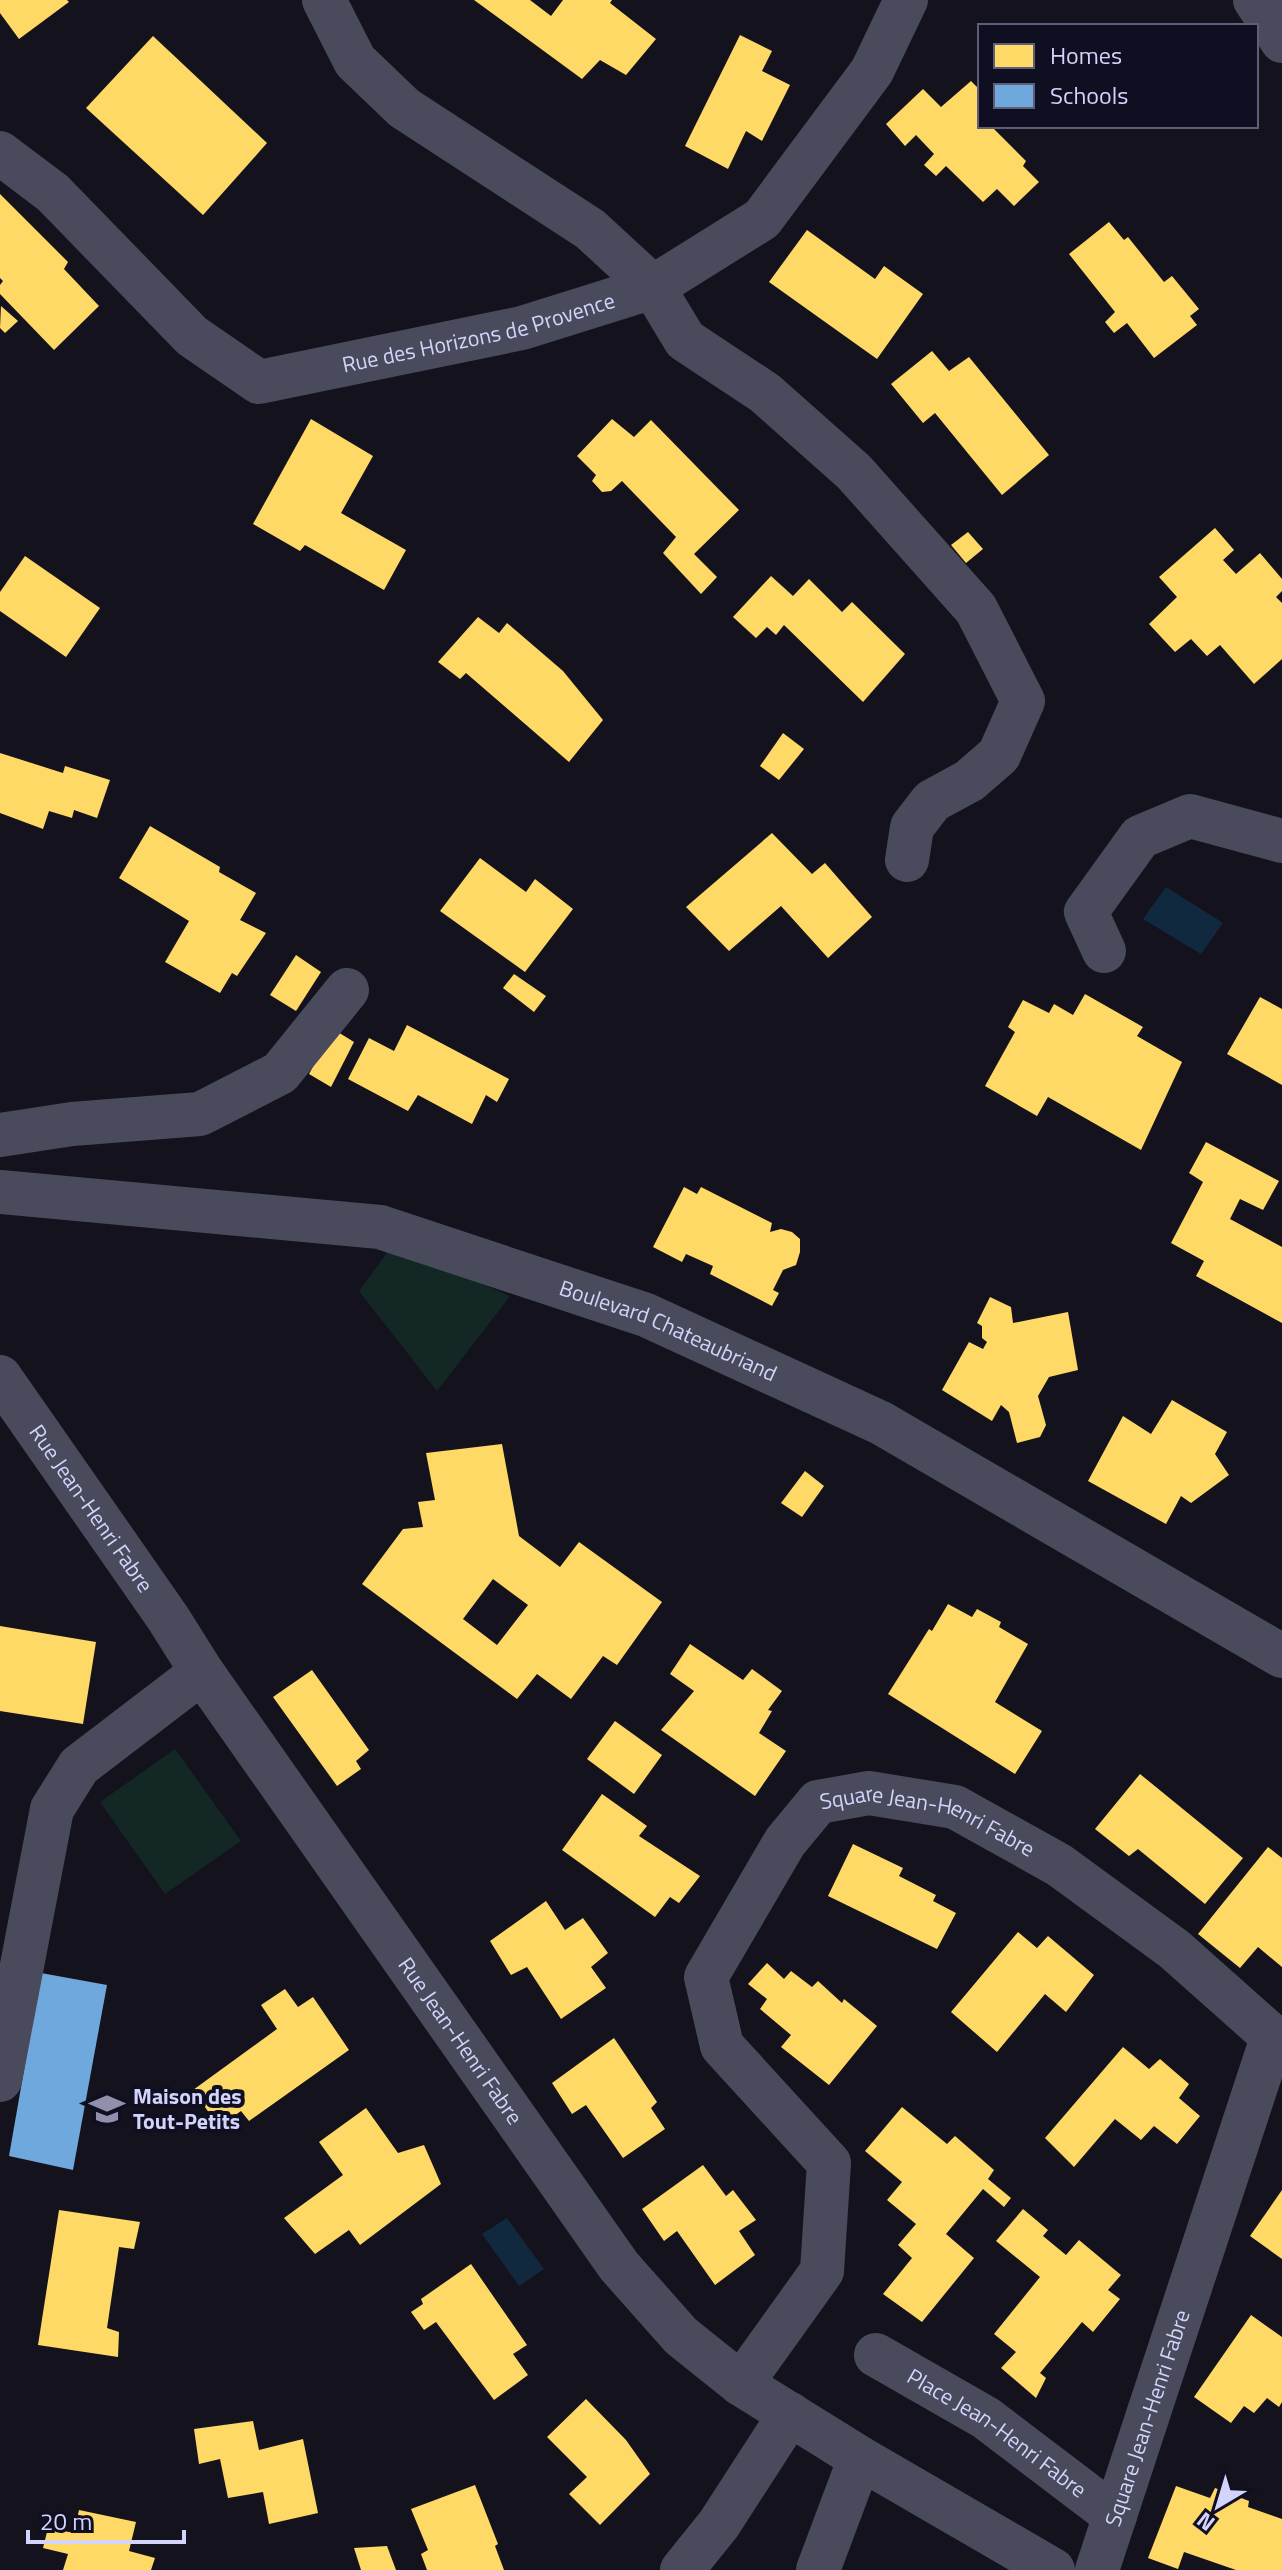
<svg xmlns="http://www.w3.org/2000/svg" width="1282" height="2570" font-family="'Titillium Web',sans-serif">
	<style>
		.green { fill: #132725 }
		.water { fill: #11293f }
		.homes { fill: #ffd966; fill-rule: evenodd }
		.schools { fill: #6fa8dc }
		.lines { fill: none; stroke-linecap: round; stroke-linejoin: round }
		.minor { stroke: #494b5d; stroke-width: 44 }
		.labels { text-anchor: middle; stroke-width: 8; stroke-linejoin: round; paint-order: stroke }
		.street-label { font-size: 22px; fill: #d2d4fb; stroke: #100f21 }
		.poi-label { font-size: 22px; font-weight: bold; fill: #d2d4fb; stroke: #100f21; text-anchor: start }
	</style>
	<rect width="100%" height="100%" fill="#14131d"/>
	<!-- green -->
	<g class="green">
		<polygon points="392,1246 510,1296 437,1391 359,1291"/>
		<polygon points="175,1749 241,1841 165,1894 100,1802"/>
	</g>
	<!-- water -->
	<g class="water">
		<polygon points="1166,887 1223,923 1201,954 1143,919"/>
		<polygon points="507,2218 544,2269 519,2286 482,2234"/>
	</g>
	<!-- homes -->
	<g class="homes">
		<polygon points="0,0 67,0 69,2 19,39 0,13"/>
		<polygon points="474,0 530,0 551,16 563,0 612,0 610,3 656,39 626,75 600,60 582,79"/>
		<polygon points="740,35 772,51 762,71 790,85 762,141 746,131 728,169 685,146"/>
		<polygon points="153,36 267,143 203,215 86,108"/>
		<polygon points="971,81 980,90 980,126 991,126 1026,161 1023,166 1039,182 1014,206 997,189 983,202 946,166 936,176 924,165 934,154 916,135 905,146 886,124 923,89 941,107"/>
		<polygon points="0,194 68,262 64,269 99,306 54,350 0,294 0,285 3,281 0,278"/>
		<polygon points="1109,222 1124,240 1128,237 1164,282 1172,276 1199,309 1190,316 1197,325 1154,358 1127,323 1114,333 1105,322 1115,312 1069,254"/>
		<polygon points="807,230 875,279 884,266 923,294 877,359 769,282"/>
		<polygon points="1,306 18,321 5,333 0,328"/>
		<polygon points="932,351 949,371 969,357 1049,455 1002,495 935,413 923,423 891,384"/>
		<polygon points="311,419 373,456 341,513 406,550 384,590 305,545 300,551 253,524"/>
		<polygon points="612,419 634,437 651,420 739,510 694,554 717,577 701,594 663,553 676,537 622,481 611,491 602,492 592,481 596,475 577,456"/>
		<polygon points="1215,528 1234,550 1223,560 1236,574 1260,553 1282,579 1282,591 1276,597 1282,603 1282,659 1254,684 1220,645 1207,656 1191,639 1175,652 1149,624 1177,597 1159,577"/>
		<polygon points="968,532 983,549 966,563 951,545"/>
		<polygon points="25,556 100,608 66,657 0,611 0,592"/>
		<polygon points="771,576 793,596 809,579 842,612 852,602 905,654 863,702 784,625 776,635 767,627 756,638 733,617"/>
		<polygon points="478,617 499,633 507,623 563,671 603,720 569,762 466,673 460,679 438,662"/>
		<polygon points="783,733 804,749 779,780 760,766"/>
		<polygon points="0,753 63,773 65,766 110,780 97,818 74,810 72,818 49,811 43,829 0,813"/>
		<polygon points="150,826 220,867 219,872 256,893 240,920 266,933 237,976 232,973 220,993 165,962 189,921 119,878"/>
		<polygon points="772,833 812,874 825,863 872,917 828,958 781,906 729,951 686,907"/>
		<polygon points="480,858 526,892 535,879 573,909 525,972 440,911"/>
		<polygon points="296,955 321,972 296,1011 270,995"/>
		<polygon points="514,974 546,996 534,1012 503,988"/>
		<polygon points="1085,994 1143,1027 1137,1036 1182,1062 1141,1150 1048,1097 1037,1116 985,1086 1015,1032 1008,1027 1023,1000 1049,1013 1054,1004 1073,1015"/>
		<polygon points="1260,997 1282,1009 1282,1085 1227,1054"/>
		<polygon points="407,1025 509,1079 497,1102 486,1095 472,1124 418,1095 408,1111 348,1079 369,1038 394,1051"/>
		<polygon points="333,1029 354,1042 331,1087 309,1074"/>
		<polygon points="1206,1142 1279,1181 1263,1210 1240,1199 1230,1219 1282,1247 1282,1323 1196,1276 1204,1261 1171,1243 1203,1182 1189,1173"/>
		<polygon points="684,1187 697,1194 701,1187 772,1223 770,1232 781,1229 792,1232 800,1239 800,1252 796,1265 783,1270 773,1290 779,1293 772,1306 710,1274 713,1266 686,1254 682,1262 653,1247"/>
		<polygon points="990,1297 1011,1307 1013,1323 1068,1312 1078,1370 1049,1377 1038,1396 1046,1425 1040,1437 1017,1443 1009,1412 1001,1405 992,1421 942,1390 969,1342 983,1349 987,1342 982,1338 982,1326 977,1323"/>
		<polygon points="1172,1400 1227,1432 1215,1454 1229,1475 1191,1503 1181,1496 1166,1524 1088,1481 1123,1416 1151,1434"/>
		<path d="M502 1444 519 1536 560 1567 579 1542 662 1602 617 1665 603 1656 571 1699 537 1674 517 1699 362 1584 403 1529 423 1527 418 1502 435 1500 426 1453ZM493 1579 528 1605 497 1645 463 1619Z"/>
		<polygon points="805,1471 824,1486 802,1517 781,1503"/>
		<polygon points="948,1604 972,1617 977,1609 1001,1622 999,1627 1028,1644 995,1702 1042,1731 1015,1774 888,1694 929,1629 932,1631"/>
		<polygon points="0,1626 96,1642 83,1724 0,1711"/>
		<polygon points="690,1644 743,1680 752,1669 782,1691 768,1710 772,1711 759,1733 786,1751 755,1796 661,1730 694,1691 670,1674"/>
		<polygon points="312,1670 369,1750 356,1761 361,1769 337,1786 273,1697"/>
		<polygon points="615,1721 662,1755 634,1794 587,1759"/>
		<polygon points="1140,1774 1243,1858 1205,1904 1138,1849 1129,1856 1095,1829"/>
		<polygon points="602,1794 647,1826 639,1836 700,1876 679,1903 670,1897 655,1917 562,1850"/>
		<polygon points="853,1844 903,1868 899,1876 936,1895 933,1901 956,1913 937,1949 828,1896"/>
		<polygon points="1268,1847 1282,1858 1282,1967 1258,1947 1240,1968 1198,1934"/>
		<polygon points="546,1901 565,1930 583,1918 608,1953 591,1967 606,1988 561,2019 527,1967 511,1975 490,1941"/>
		<polygon points="1018,1932 1037,1948 1048,1936 1094,1975 1066,2012 1045,1994 997,2052 951,2012"/>
		<polygon points="767,1963 784,1979 791,1971 812,1987 818,1981 842,2003 844,1999 877,2026 829,2085 781,2047 791,2035 760,2009 767,1999 748,1984"/>
		<polygon points="285,1989 298,2007 313,1997 349,2050 249,2121 241,2111 219,2127 193,2090 277,2029 261,2005"/>
		<polygon points="614,2038 657,2102 651,2108 665,2129 623,2158 586,2105 572,2114 552,2083"/>
		<polygon points="1123,2047 1149,2069 1160,2059 1189,2084 1179,2098 1200,2116 1177,2144 1154,2126 1141,2140 1115,2119 1074,2167 1045,2138"/>
		<polygon points="902,2107 947,2144 955,2136 994,2170 988,2179 1011,2198 1004,2207 983,2189 946,2234 974,2258 922,2322 883,2294 912,2258 898,2245 916,2224 887,2200 902,2182 865,2151"/>
		<polygon points="366,2108 398,2153 424,2145 441,2184 360,2245 349,2230 315,2254 284,2218 343,2175 319,2142"/>
		<polygon points="703,2165 726,2196 733,2190 756,2220 739,2231 755,2255 715,2285 677,2231 664,2241 642,2209"/>
		<polygon points="1282,2190 1282,2259 1250,2236"/>
		<polygon points="1023,2209 1048,2230 1043,2236 1066,2255 1079,2240 1121,2275 1108,2290 1120,2299 1093,2332 1082,2322 1040,2373 1046,2378 1036,2398 1001,2368 1016,2352 994,2334 1040,2277 996,2241"/>
		<polygon points="59,2210 140,2222 134,2249 119,2247 107,2328 119,2332 118,2357 38,2345"/>
		<polygon points="471,2264 527,2345 513,2354 528,2375 494,2400 436,2322 424,2330 411,2312 423,2304 421,2299"/>
		<polygon points="1251,2315 1282,2337 1282,2402 1279,2407 1267,2398 1254,2413 1244,2406 1231,2423 1194,2397"/>
		<polygon points="586,2399 626,2440 650,2474 600,2525 569,2494 587,2477 547,2437"/>
		<polygon points="253,2421 259,2450 303,2439 318,2513 269,2524 263,2492 228,2498 220,2459 199,2464 194,2429"/>
		<polygon points="475,2485 498,2544 495,2546 504,2570 427,2570 421,2554 428,2550 411,2509"/>
		<polygon points="1176,2486 1210,2498 1215,2488 1249,2501 1248,2507 1282,2519 1282,2570 1236,2570 1184,2552 1178,2569 1148,2558"/>
		<polygon points="79,2510 136,2522 129,2551 155,2558 151,2570 63,2570 68,2554 43,2548 48,2528 74,2533"/>
		<polygon points="387,2546 396,2570 361,2570 354,2548"/>
	</g>
	<!-- schools -->
	<polygon class="schools" points="41,1973 107,1985 73,2170 9,2156"/>
	<g class="lines">
		<!-- minor -->
		<g class="minor">
			<polyline points="324,0 355,61 404,108 590,229 653,287 685,340 765,393 854,472 976,609 1023,701 999,755 969,781 932,801 912,827 907,860"/>
			<polyline points="1255,0 1282,41"/>
			<path id="s1" d="M0 153 53 193 192 336 259 382 522 328 653 287 762 219 872 71 906 0"/>
			<polyline points="1104,951 1086,912 1140,837 1190,816 1282,841"/>
			<polyline points="0,1135 72,1124 200,1114 280,1073 347,990"/>
			<path id="s2" d="M0 1192 380 1227 646 1315 881 1423 1282 1656"/>
			<path id="s3" d="M0 1377 168 1618 202 1672 619 2266 681 2336 741 2384 860 2458 1053 2570"/>
			<polyline points="0,2080 52,1809 79,1766 202,1672"/>
			<path id="s4" d="M876 2355 986 2418 1115 2516"/>
			<path id="s5" d="M741 2384 822 2271 829 2163 722 2046 706 1977 785 1842 818 1802 869 1793 955 1807 1059 1865 1174 1949 1282 2045"/>
			<polyline points="682,2570 719,2524 790,2414"/>
			<polyline points="818,2570 860,2458"/>
			<path id="s6" d="M1097 2570 1272 2038"/>
		</g>
	</g>
	<!-- icons -->
	<defs>
		<g id="school-bare" transform="scale(2.76)"><path d="M0-5L7-2L0 1L-7-2ZM-4 1L0 2.5L4 1V4Q0 6-4 4Z" fill="#9090ad" stroke="#100f21" stroke-width="2.5" paint-order="stroke"/></g>
	</defs>
	<g fill-rule="evenodd">
		<use href="#school-bare" x="107" y="2109"/>
	</g>
	<g class="labels">
		<!-- street labels -->
		<g class="street-label">
			<text dy="8" stroke="none"><textPath href="#s1" startOffset="572">Rue des Horizons de Provence</textPath></text>
			<text dy="8" stroke="none"><textPath href="#s2" startOffset="688">Boulevard Chateaubriand</textPath></text>
			<text dy="8" stroke="none"><textPath href="#s3" startOffset="160">Rue Jean-Henri Fabre</textPath></text>
			<text dy="8" stroke="none"><textPath href="#s5" startOffset="800">Square Jean-Henri Fabre</textPath></text>
			<text dy="8" stroke="none"><textPath href="#s3" startOffset="808">Rue Jean-Henri Fabre</textPath></text>
			<text dy="8" stroke="none"><textPath href="#s6" startOffset="160">Square Jean-Henri Fabre</textPath></text>
			<text dy="8" stroke="none"><textPath href="#s4" startOffset="144">Place Jean-Henri Fabre</textPath></text>
		</g>
		<!-- poi labels -->
		<g class="poi-label">
			<text x="133" y="2104">Maison des<tspan x="133" dy="25">Tout-Petits</tspan></text>
		</g>
	</g>
	<!-- legend -->
	<rect x="978" y="24" width="280" height="104" fill="#100f21" stroke="#5e5e78" stroke-width="2"/>
	<rect x="994" y="44" width="40" height="24" fill="#ffd966" stroke="#5e5e78" stroke-width="2"/>
	<text x="1050" y="64" font-size="24" fill="#d2d4fb">Homes</text>
	<rect x="994" y="84" width="40" height="24" fill="#6fa8dc" stroke="#5e5e78" stroke-width="2"/>
	<text x="1050" y="104" font-size="24" fill="#d2d4fb">Schools</text>
	<!-- north arrow -->
	<g transform="translate(1218 2506) rotate(218)" stroke="#100f21" stroke-width="6" paint-order="stroke">
	<path d="M0-6L14 30L0 20L-14 30Z" fill="#d2d4fb"/>
	<text y="-12" font-size="22" font-weight="bold" text-anchor="middle" fill="#d2d4fb">N</text>
	</g>
	<!-- scale -->
	<path d="M28 2530v12h156v-12" fill="none" stroke="#d2d4fb" stroke-width="4"/>
	<text x="40" y="2530" font-size="24" fill="#d2d4fb" stroke="#100f21" stroke-width="6" paint-order="stroke">20 m</text>
</svg>
